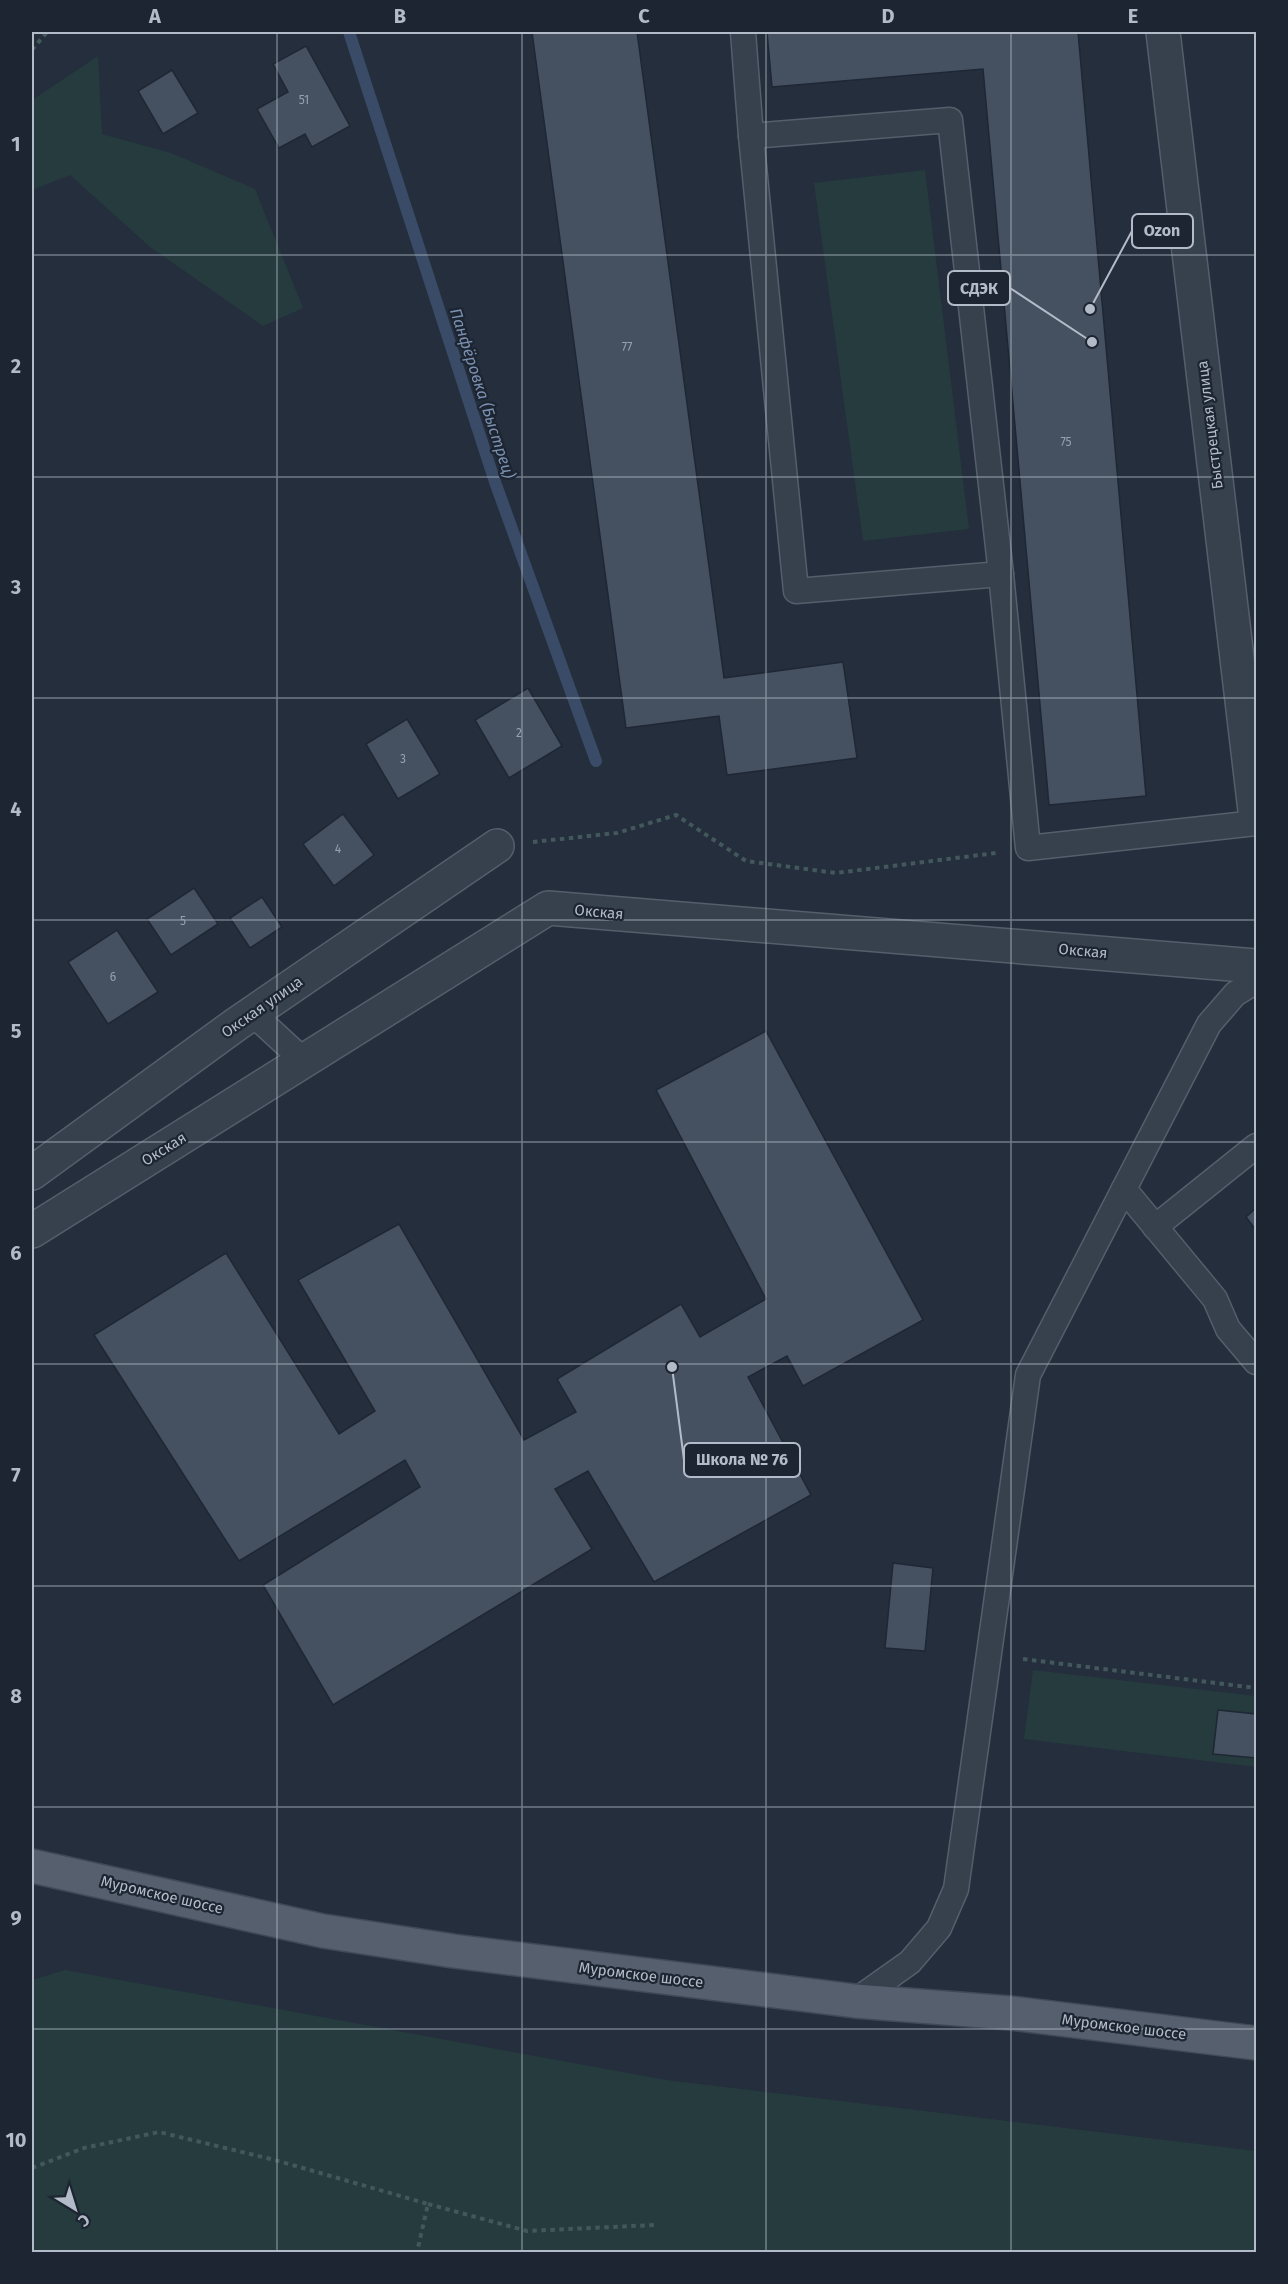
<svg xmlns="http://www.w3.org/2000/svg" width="1288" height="2284" font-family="'Fira Sans',sans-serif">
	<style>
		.green { fill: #263b3e }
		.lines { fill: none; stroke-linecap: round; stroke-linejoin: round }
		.stream { stroke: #394b66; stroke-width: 12 }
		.building { fill: #455061; stroke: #1f2734; stroke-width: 1.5 }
		.lane-casing { stroke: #565e6b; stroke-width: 27 }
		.street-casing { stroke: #565e6b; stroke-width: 36 }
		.primary-casing { stroke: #414956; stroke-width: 36 }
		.path { stroke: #43585b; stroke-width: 4; stroke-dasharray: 4.5 4.5; stroke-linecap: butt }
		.lane { stroke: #37404d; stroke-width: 24 }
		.street { stroke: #37404d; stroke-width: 33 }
		.primary { stroke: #555f6d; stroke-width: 33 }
		.grid { fill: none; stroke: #b3bbc8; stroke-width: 1.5; stroke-opacity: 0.55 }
		.labels { text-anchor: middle; stroke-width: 4.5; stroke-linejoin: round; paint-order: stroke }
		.number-label { font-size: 12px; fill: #98a0ae }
		.street-label { font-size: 15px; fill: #b3bbc8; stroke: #1d2532 }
		.water-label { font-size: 16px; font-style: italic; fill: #7b91b0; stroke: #1d2532 }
		.leader { fill: none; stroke: #b3bbc8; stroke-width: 2 }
		.callout-dot { fill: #b3bbc8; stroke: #1d2532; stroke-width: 2 }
		.callout { fill: #1d2532; stroke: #b3bbc8; stroke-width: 2 }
		.callout-label { font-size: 16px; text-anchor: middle; font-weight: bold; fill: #b3bbc8 }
		.neatline { fill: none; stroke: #b3bbc8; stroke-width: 2 }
		.grid-label { font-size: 20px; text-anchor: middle; font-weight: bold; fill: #b3bbc8 }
	</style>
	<rect width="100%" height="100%" fill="#242e3d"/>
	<!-- green -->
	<g class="green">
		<polygon points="98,56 102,134 171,153 255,189 303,308 263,326 150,247 70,175 32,190 32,100"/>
		<polygon points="925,170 969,529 863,541 814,183"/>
		<polygon points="1033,1670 1256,1696 1256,1767 1024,1739"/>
		<polygon points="65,1970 666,2080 1256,2151 1256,2252 32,2252 32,1980"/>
	</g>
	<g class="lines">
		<!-- stream -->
		<polyline class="stream" points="349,32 495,482 596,761"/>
	</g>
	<!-- building -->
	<g class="building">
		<polygon points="532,32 637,32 724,678 843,662 857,758 727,775 719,716 626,728"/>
		<polygon points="767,32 1078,32 1146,796 1049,805 983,69 772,87"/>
		<polygon points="306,46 350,126 312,147 305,134 279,148 257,109 288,92 273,64"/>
		<polygon points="172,70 198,113 163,134 138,91"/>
		<polygon points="528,688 562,746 509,778 475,720"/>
		<polygon points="407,719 440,774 398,799 366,744"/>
		<polygon points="343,814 374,855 334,886 303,844"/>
		<polygon points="194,888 218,924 171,955 147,919"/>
		<polygon points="262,897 282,927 250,948 230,918"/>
		<polygon points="117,930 158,992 108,1024 68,962"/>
		<polygon points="766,1031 923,1320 803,1386 787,1356 748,1377 811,1495 654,1582 588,1471 555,1489 592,1549 333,1705 263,1585 420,1487 405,1460 239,1561 94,1335 226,1253 339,1434 375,1411 298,1280 399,1224 524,1440 576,1412 557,1379 681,1304 700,1337 766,1299 656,1090"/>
		<polygon points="1256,1208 1256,1230 1246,1217"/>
		<polygon points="893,1563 933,1568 925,1651 885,1648"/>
		<polygon points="1218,1710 1256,1714 1256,1758 1213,1754"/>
	</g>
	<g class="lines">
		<!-- lane casing -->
		<g class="lane-casing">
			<g id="lane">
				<polyline points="743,32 751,136 950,120 1001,574 1028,848 1256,823"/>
				<polyline points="751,136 796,591 1001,574"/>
				<polyline points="252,1013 304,1061"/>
				<polyline points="1124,1189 1215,1299 1228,1329 1256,1362"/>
				<polyline points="1155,1227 1256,1146"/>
				<polyline points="855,2001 910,1962 939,1928 956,1889 1028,1375 1209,1024 1235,994 1256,981"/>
			</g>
		</g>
		<!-- street casing -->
		<g class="street-casing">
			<g id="street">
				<polyline points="1163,32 1256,819"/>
				<polyline points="32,1173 238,1023 497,846"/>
				<polyline points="32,1231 548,908 1256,966"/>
			</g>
		</g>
		<!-- primary casing -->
		<g class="primary-casing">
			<polyline id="primary" points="32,1866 323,1931 453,1951 855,2001 1010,2013 1256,2043"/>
		</g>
		<!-- path -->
		<g class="path">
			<polyline points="32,50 47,32"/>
			<polyline points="533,842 617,833 676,815 746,861 836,873 996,853"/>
			<polyline points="1023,1659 1256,1688"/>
			<polyline points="32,2168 84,2148 159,2132 275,2160 428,2204 417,2252"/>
			<polyline points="428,2204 527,2231 654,2225"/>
		</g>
		<!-- lane -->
		<use href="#lane" class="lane"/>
		<!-- street -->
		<use href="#street" class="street"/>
		<!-- primary -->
		<use href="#primary" class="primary"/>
	</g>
	<!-- grid -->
	<path class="grid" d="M277 32V2252M522 32V2252M766 32V2252M1011 32V2252M32 255H1256M32 477H1256M32 698H1256M32 920H1256M32 1142H1256M32 1364H1256M32 1586H1256M32 1807H1256M32 2029H1256"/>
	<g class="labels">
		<!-- number labels -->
		<g class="number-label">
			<text x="304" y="104">51</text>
			<text x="627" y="351">77</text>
			<text x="1066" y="446">75</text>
			<text x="519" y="737">2</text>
			<text x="403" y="763">3</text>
			<text x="338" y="853">4</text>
			<text x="183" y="925">5</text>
			<text x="113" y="981">6</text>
		</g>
		<!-- street labels -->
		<g class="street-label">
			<text transform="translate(1210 425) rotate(-97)" y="5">Быстрецкая улица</text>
			<text transform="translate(599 912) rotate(5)" y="5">Окская</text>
			<text transform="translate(1083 951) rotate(5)" y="5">Окская</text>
			<text transform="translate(262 1007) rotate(-35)" y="5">Окская улица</text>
			<text transform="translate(164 1149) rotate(-32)" y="5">Окская</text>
			<text transform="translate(162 1895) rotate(13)" y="5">Муромское шоссе</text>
			<text transform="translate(641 1975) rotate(7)" y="5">Муромское шоссе</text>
			<text transform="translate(1124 2027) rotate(7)" y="5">Муромское шоссе</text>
		</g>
		<!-- water labels -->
		<g class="water-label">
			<text transform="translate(483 393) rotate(72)" y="6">Панфёровка (Быстрец)</text>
		</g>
	</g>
	<!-- callouts -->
	<path class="leader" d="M1090 309L1132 231M1092 342L1010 288M672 1367L684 1460"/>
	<g class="callout-dot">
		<circle cx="1090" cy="309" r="6"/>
		<circle cx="1092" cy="342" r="6"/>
		<circle cx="672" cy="1367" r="6"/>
	</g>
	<g class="callout">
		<rect x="1132" y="214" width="61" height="34" rx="6"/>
		<rect x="948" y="271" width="62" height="34" rx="6"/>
		<rect x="684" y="1443" width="116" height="34" rx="6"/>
	</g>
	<g class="callout-label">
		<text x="1162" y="236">Ozon</text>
		<text x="979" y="294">СДЭК</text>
		<text x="742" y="1465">Школа № 76</text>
	</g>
	<!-- border -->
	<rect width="1288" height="2284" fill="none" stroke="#1d2532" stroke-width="66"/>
	<!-- north arrow -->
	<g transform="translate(75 2209) rotate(142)" stroke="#1d2532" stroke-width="4.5" paint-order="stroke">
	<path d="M0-4.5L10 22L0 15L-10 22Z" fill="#b3bbc8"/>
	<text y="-9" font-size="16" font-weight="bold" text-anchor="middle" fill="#b3bbc8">С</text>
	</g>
	<rect x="33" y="33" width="1222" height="2218" class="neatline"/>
	<g class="grid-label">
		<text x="155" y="23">A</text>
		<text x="400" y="23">B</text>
		<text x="644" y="23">C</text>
		<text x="888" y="23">D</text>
		<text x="1133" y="23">E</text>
		<text x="16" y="151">1</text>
		<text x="16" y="373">2</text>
		<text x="16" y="594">3</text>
		<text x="16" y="816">4</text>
		<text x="16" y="1038">5</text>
		<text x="16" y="1260">6</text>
		<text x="16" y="1482">7</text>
		<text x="16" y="1703">8</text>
		<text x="16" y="1925">9</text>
		<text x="16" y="2147">10</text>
	</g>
</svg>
